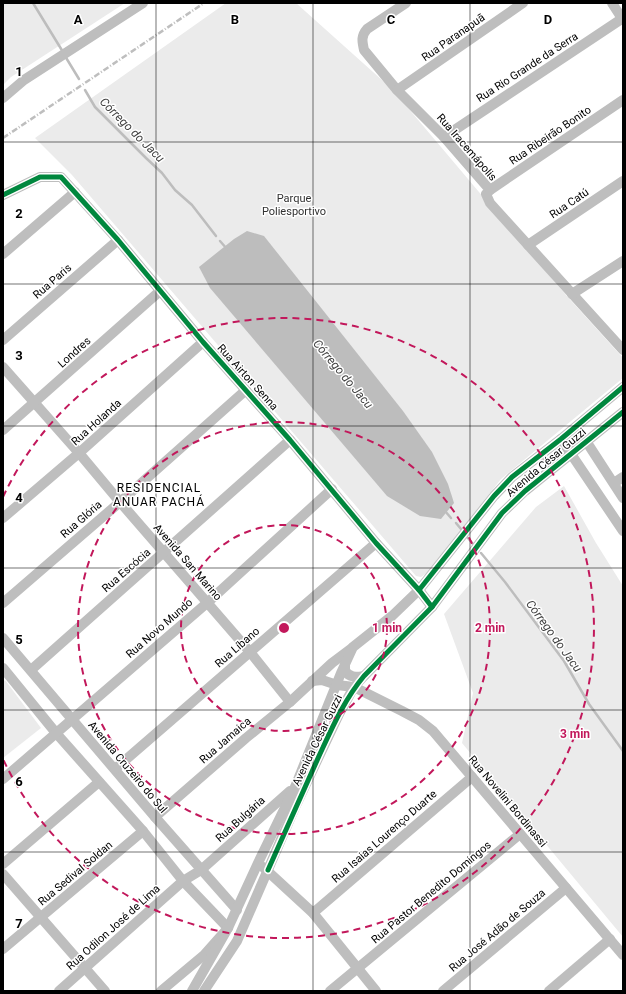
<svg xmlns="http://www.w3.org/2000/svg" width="626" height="994" font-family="Roboto,sans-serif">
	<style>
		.green { fill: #ebebeb }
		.water { fill: #bdbdbd }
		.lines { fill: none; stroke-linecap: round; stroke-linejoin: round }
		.stream { stroke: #bdbdbd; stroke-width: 2.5 }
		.minor { stroke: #bebebe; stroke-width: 10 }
		.rail { stroke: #bebebe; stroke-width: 2.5; stroke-dasharray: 6 2 1 2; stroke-linecap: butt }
		.cycleway-casing { stroke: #fff; stroke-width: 8 }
		.cycleway { stroke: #00873e; stroke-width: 5 }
		.grid { fill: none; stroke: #000; stroke-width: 1; stroke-opacity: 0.55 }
		.ring { fill: none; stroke: #c2185b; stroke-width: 2; stroke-dasharray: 7 5 }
		.labels { text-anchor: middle; stroke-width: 3; stroke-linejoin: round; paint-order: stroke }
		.street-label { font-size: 11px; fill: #000; stroke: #fff }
		.park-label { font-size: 11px; fill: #313131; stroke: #fff }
		.water-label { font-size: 12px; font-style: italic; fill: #424242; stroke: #fff }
		.neighbourhood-label { font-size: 12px; letter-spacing: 1px; fill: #000; stroke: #fff }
		.grid-label { font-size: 13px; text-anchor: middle; font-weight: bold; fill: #000; stroke: #fff; stroke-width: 3; stroke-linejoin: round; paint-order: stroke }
		.centre { fill: #c2185b; stroke: #fff; stroke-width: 2 }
		.ring-label { font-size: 12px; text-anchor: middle; font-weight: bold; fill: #c2185b; stroke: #fff; stroke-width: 3; stroke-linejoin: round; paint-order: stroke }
	</style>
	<rect width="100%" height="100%" fill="#fff"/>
	<!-- green -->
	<g class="green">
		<polygon points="3,3 125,3 11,77 3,85"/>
		<polygon points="226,3 296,3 392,89 566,295 623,358 623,378 501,479 427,573 421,577 416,576 72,175 35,138"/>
		<polygon points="564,486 596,543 623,586 623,937 462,743 473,693 444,614 536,507"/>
		<polygon points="5,680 41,728 3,758 3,682"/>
	</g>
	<!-- water -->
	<polygon class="water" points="247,231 264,236 403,411 432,452 448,484 454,503 441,519 420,516 387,496 210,288 199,267 234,239"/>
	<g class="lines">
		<!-- stream -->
		<g class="stream">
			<polyline points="33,3 63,52"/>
			<polyline points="65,56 79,79"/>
			<polyline points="85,90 95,107 146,158 162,173 175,190 192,205 216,236"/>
			<polyline points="220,241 227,249"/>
			<polyline points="445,511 451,518"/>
			<polyline points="456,523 461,529"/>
			<polyline points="467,537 474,545"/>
			<polyline points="481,553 505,582 564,661 589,704 623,751"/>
		</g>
		<!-- minor -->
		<g class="minor">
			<path d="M406 3 367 29C361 36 362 41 364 50L397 90 444 137 490 190 486 194 490 203 623 350"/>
			<polyline points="612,3 623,20"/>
			<polyline points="397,90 523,3"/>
			<polyline points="3,98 24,80 143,3"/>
			<polyline points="444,137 623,18"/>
			<polyline points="490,190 623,100"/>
			<polyline points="3,195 40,177 61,177 118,240 203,342 290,440 376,543 419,590 432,607"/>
			<polyline points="528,245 623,181"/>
			<polyline points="3,254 75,192"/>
			<polyline points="572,294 623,261"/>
			<polyline points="3,340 118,240"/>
			<polyline points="3,367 79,453 120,502 250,652 290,702"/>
			<polyline points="3,430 160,291"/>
			<polyline points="561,439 623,531"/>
			<polyline points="586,441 623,498"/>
			<polyline points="614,483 623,477"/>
			<polyline points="3,518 79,453 203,342"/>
			<polyline points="3,603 120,502 246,390"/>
			<polyline points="3,638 155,817 237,910"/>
			<path d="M345 664V671C350 678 356 677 364 676"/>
			<polyline points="3,668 56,733 143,831 183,881 228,928 204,955 161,991"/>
			<polyline points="31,670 290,440"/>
			<polyline points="312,681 322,680 337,685 354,687 402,711 419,720 433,731 623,955"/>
			<polyline points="115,769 376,543"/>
			<polyline points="3,779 207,603 332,489"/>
			<polyline points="155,817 246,738 290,702 332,663 352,648"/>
			<polyline points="3,864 99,782"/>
			<polyline points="263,867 313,913 376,991"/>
			<polyline points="3,874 105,991"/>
			<polyline points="313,913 472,777"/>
			<polyline points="3,949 143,831"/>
			<polyline points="59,991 183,881 201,870 290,791"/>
			<polyline points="192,991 228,928 258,863 295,787 341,673 353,647 392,616 419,590 494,496 512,477 561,439 623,387"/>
			<polyline points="204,991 237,941 296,805 339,714 354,687 364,676 432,607 502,513 525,491 623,412"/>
			<polyline points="330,991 520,834"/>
			<polyline points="443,991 566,888"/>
			<polyline points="549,991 610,939"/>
		</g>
		<!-- rail -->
		<polyline class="rail" points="3,138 204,3"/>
		<!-- cycleway casing -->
		<g class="cycleway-casing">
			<g id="cycleway">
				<polyline points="3,195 40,177 61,177 118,240 203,342 290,440 376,543 419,590 432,607"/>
				<polyline points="419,590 494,496 512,477 561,439 623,387"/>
				<path d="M268 870C285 832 302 794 319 756 332 728 344 700 364 676L432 607 502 513 525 491 623 412"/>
			</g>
		</g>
		<!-- cycleway -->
		<use href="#cycleway" class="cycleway"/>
	</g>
	<!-- grid -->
	<path class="grid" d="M156 3V991M313 3V991M470 3V991M3 142H623M3 284H623M3 426H623M3 568H623M3 710H623M3 852H623"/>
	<!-- distance rings -->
	<g class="ring">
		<circle cx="284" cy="628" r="103"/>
		<circle cx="284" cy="628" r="206"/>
		<path d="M3 497A310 310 0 1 1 3 759"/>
	</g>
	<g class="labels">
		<!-- street labels -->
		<g class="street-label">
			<text transform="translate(453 37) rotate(-35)" y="4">Rua Paranapuã</text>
			<text transform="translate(527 67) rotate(-33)" y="4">Rua Rio Grande da Serra</text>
			<text transform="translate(550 135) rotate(-34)" y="4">Rua Ribeirão Bonito</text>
			<text transform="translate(467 147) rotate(49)" y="4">Rua Iracemápolis</text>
			<text transform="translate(569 203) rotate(-34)" y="4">Rua Catú</text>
			<text transform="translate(52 281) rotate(-41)" y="4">Rua Paris</text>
			<text transform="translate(74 352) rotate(-42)" y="4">Londres</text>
			<text transform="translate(248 377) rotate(48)" y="4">Rua Airton Senna</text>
			<text transform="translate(96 422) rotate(-42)" y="4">Rua Holanda</text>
			<text transform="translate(546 462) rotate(-40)" y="4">Avenida César Guzzi</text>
			<text transform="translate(81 519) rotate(-41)" y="4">Rua Glória</text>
			<text transform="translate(188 562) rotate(49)" y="4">Avenida San Marino</text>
			<text transform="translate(126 570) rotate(-41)" y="4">Rua Escócia</text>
			<text transform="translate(159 628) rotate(-41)" y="4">Rua Novo Mundo</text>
			<text transform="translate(237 647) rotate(-41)" y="4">Rua Líbano</text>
			<text transform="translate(225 740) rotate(-41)" y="4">Rua Jamaica</text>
			<text transform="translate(317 740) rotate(-64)" y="4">Avenida César Guzzi</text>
			<text transform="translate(128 767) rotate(50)" y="4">Avenida Cruzeiro do Sul</text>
			<text transform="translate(508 801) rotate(50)" y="4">Rua Novelini Bordinassi</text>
			<text transform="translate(240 819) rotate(-42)" y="4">Rua Bulgária</text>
			<text transform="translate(384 836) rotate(-41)" y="4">Rua Isaias Lourenço Duarte</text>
			<text transform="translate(75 873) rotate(-40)" y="4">Rua Sedival Soldan</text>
			<text transform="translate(431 892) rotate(-40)" y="4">Rua Pastor Benedito Domingos</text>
			<text transform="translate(113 927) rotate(-42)" y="4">Rua Odilon José de Lima</text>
			<text transform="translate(497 930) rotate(-40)" y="4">Rua José Adão de Souza</text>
		</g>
		<!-- park labels -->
		<g class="park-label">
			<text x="294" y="202">Parque<tspan x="294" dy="13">Poliesportivo</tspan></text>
		</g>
		<!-- water labels -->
		<g class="water-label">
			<text transform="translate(132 130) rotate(45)" y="4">Córrego do Jacu</text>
			<text transform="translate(343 374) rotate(50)" y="4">Córrego do Jacu</text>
			<text transform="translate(554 636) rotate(54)" y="4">Córrego do Jacu</text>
		</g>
		<!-- neighbourhood labels -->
		<g class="neighbourhood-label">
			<text x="159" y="492">RESIDENCIAL<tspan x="159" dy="14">ANUAR PACHÁ</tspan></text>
		</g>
	</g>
	<g class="grid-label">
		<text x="78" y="24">A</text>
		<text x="235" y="24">B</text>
		<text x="391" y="24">C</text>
		<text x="548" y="24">D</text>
		<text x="19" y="76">1</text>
		<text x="19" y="218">2</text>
		<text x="19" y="360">3</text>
		<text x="19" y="502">4</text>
		<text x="19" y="644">5</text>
		<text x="19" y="786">6</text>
		<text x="19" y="928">7</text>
	</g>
	<circle cx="284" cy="628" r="6" class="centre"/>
	<g class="ring-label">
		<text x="387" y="632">1 min</text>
		<text x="490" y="632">2 min</text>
		<text x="575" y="738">3 min</text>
	</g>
	<!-- border -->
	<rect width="626" height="994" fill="none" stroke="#000000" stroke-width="8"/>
</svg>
